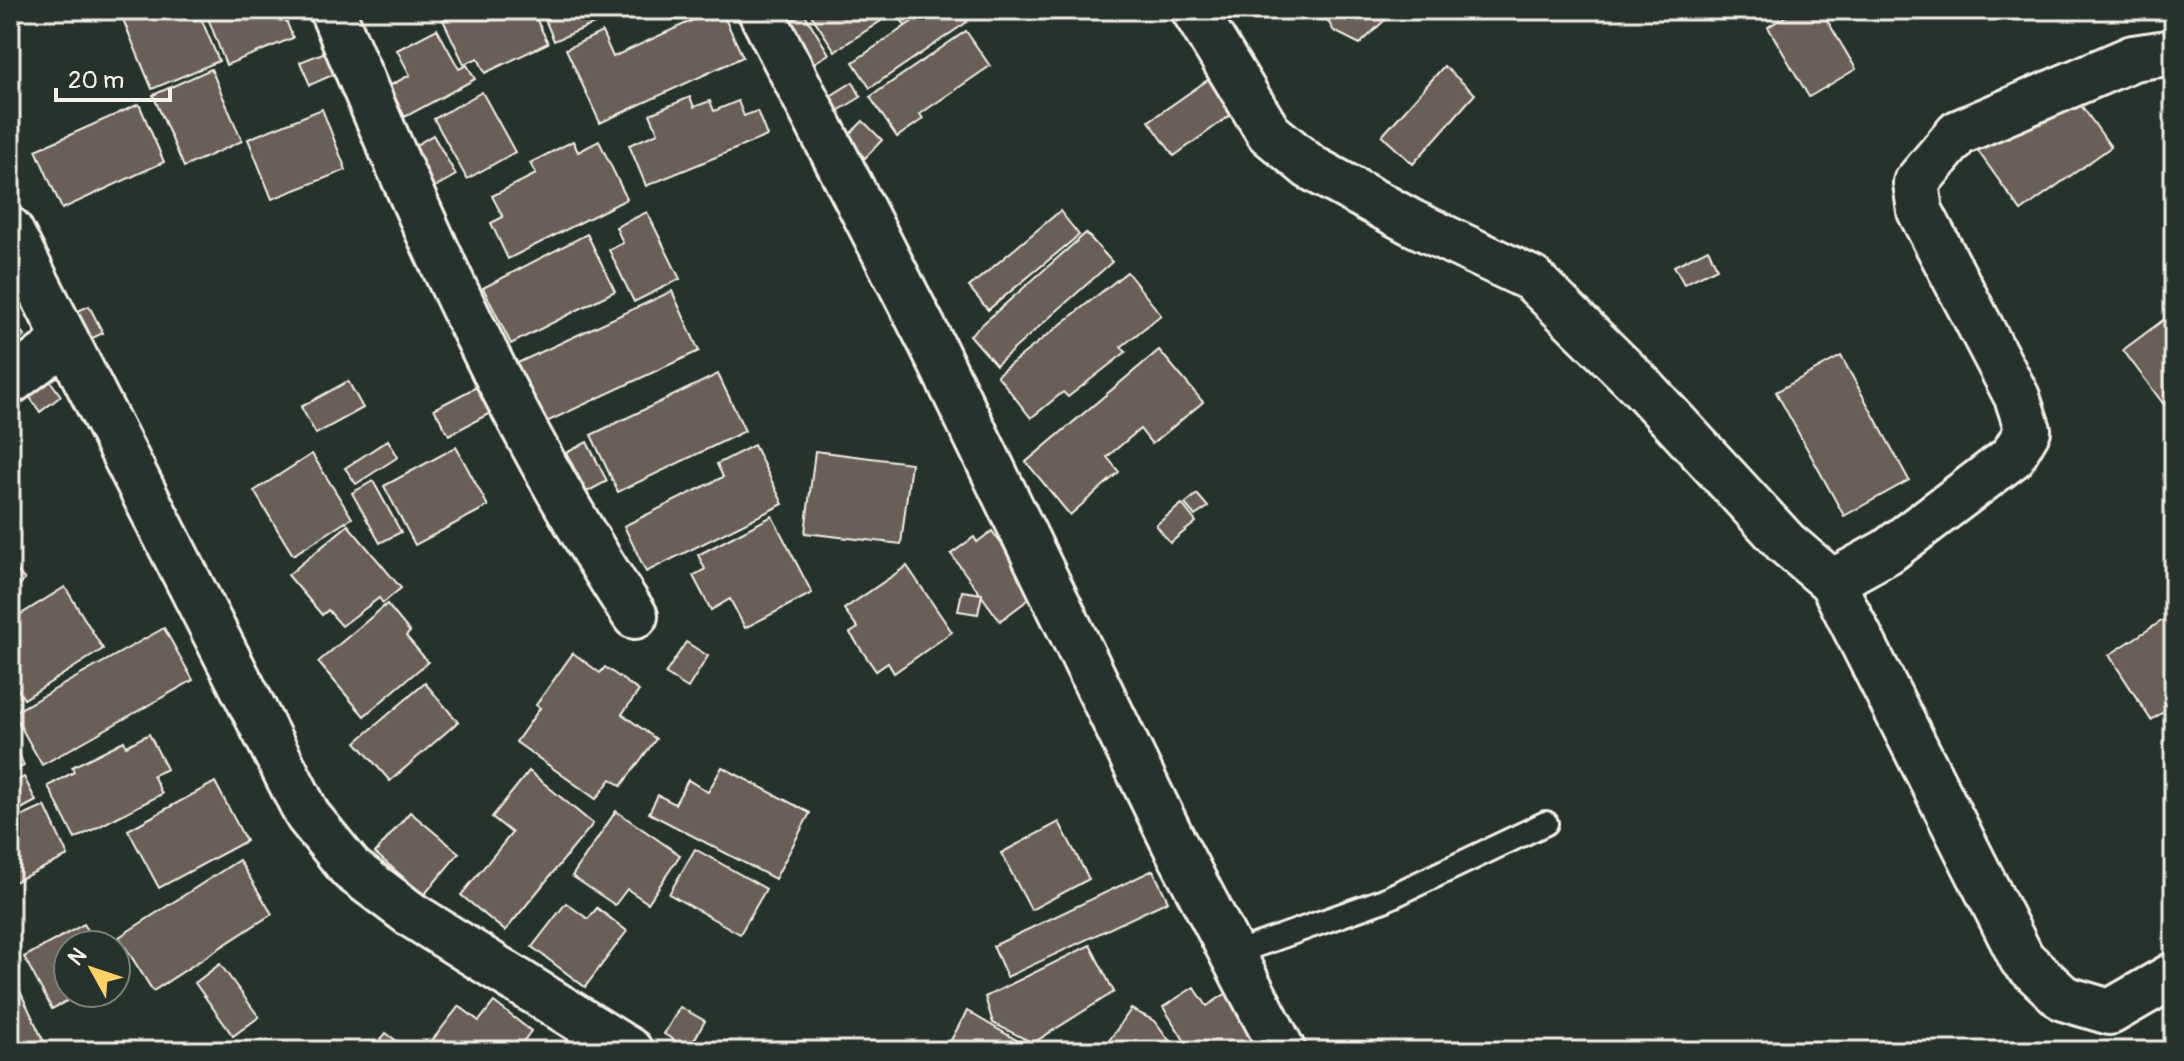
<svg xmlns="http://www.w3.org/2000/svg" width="2184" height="1061" font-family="Pangolin,sans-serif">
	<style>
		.building { fill: #6b5e58; stroke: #f4f1e8; stroke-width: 2 }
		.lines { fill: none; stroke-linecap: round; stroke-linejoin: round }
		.lane-casing { stroke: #f4f1e8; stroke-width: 28 }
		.street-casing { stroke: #f4f1e8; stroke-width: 50 }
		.lane { stroke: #26332d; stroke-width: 22 }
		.street { stroke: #26332d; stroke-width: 44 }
	</style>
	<rect width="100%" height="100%" fill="#26332d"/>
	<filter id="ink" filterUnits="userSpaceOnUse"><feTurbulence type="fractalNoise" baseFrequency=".0125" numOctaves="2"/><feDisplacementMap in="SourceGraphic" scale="16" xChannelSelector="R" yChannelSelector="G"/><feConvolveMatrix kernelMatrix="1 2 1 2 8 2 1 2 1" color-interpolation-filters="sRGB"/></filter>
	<g filter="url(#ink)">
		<!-- building -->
		<g class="building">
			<polygon points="119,10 190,10 195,20 201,18 219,61 152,89"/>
			<polygon points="205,10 282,10 293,38 226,65"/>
			<polygon points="463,10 532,10 548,43 485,73 478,58 464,64 443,20"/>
			<polygon points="541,10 627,10 554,41"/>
			<polygon points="715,10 721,10 743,57 600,123 566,49 602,32 613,57"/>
			<polygon points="808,10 882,10 887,17 835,51"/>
			<polygon points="894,10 931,10 907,28"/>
			<polygon points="929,10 959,10 967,22 870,88 853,62"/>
			<polygon points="1321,10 1395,10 1360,44 1334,31"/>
			<polygon points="1796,10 1821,10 1856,69 1809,97 1768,27"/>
			<polygon points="804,13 829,54 799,72 774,31"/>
			<polygon points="437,29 459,69 467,65 475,79 405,117 389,86 410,75 397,50"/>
			<polygon points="966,31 990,66 920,114 923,119 897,137 870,97"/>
			<polygon points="328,51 337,73 310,85 300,62"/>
			<polygon points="1444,66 1475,94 1413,164 1382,136"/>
			<polygon points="211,69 242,141 184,167 153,95"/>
			<polygon points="1212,77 1236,111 1174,156 1149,121"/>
			<polygon points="853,82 861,97 828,117 819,103"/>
			<polygon points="2071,91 2111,147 2021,211 1978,151 2047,102"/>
			<polygon points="482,92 515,152 467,179 434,119"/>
			<polygon points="690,97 694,107 710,101 714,111 738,101 744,116 757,111 767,136 646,186 629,145 658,133 650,114"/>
			<polygon points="139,104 164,162 62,209 36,150"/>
			<polygon points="322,109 346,170 272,199 248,139"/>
			<polygon points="863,121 882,140 865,158 845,139"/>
			<polygon points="433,135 456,175 428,191 405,152"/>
			<polygon points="573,141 578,152 599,141 627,199 508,259 491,223 503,217 492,196 536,174 530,163"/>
			<polygon points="1060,211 1079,235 988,310 969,287"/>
			<polygon points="647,212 680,279 634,302 609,250 623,243 616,227"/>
			<polygon points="1086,233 1112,262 996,365 970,335"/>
			<polygon points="587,234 615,291 511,344 483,288"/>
			<polygon points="1708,249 1717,268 1684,284 1674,266"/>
			<polygon points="1127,272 1161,315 1121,347 1126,352 1068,397 1063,392 1031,418 997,375"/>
			<polygon points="672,291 699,351 538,426 511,366"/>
			<polygon points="89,306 103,333 84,342 71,314"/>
			<polygon points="2174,312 2174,418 2123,350"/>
			<polygon points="10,319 25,336 10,349"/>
			<polygon points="1159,350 1203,402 1152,444 1140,429 1107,457 1119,472 1070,515 1026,462"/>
			<polygon points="1841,356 1909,480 1844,516 1776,392"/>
			<polygon points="41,368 61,396 40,412 20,383"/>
			<polygon points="718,374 745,431 618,492 591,435"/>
			<polygon points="348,381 363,408 316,434 301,407"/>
			<polygon points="482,384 496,410 449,435 434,409"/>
			<polygon points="388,440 398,457 356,484 345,468"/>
			<polygon points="587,442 607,481 587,492 566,453"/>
			<polygon points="754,445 783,504 646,572 624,526 723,477 717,464"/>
			<polygon points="456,447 488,506 415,545 384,486"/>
			<polygon points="815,451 911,463 901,544 805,533"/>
			<polygon points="312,454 352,518 293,555 254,491"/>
			<polygon points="373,481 401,532 380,543 352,493"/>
			<polygon points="1197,494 1208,507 1195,516 1185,504"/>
			<polygon points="1182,504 1196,522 1170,543 1156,525"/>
			<polygon points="772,516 812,593 745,628 730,599 711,610 693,576 705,569 698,555"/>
			<polygon points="348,525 401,588 383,603 379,598 342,626 328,610 322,615 288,575"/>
			<polygon points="992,531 1037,593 1000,621 951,554 974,537 977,542"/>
			<polygon points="10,563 25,580 10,593"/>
			<polygon points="907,566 952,632 894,673 888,663 876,671 850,633 858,628 844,609"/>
			<polygon points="65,587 103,649 24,699 10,677 10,621"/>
			<polygon points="962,591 982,594 978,614 958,611"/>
			<polygon points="387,604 410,632 406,636 428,662 364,716 318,662"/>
			<polygon points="2174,613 2174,705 2151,720 2109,655"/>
			<polygon points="164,628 193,680 42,765 13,713"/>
			<polygon points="686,642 708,656 688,688 665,674"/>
			<polygon points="573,653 600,673 605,667 639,691 622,714 656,739 621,786 611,779 596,799 516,742 540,708 536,705"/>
			<polygon points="425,683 458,722 390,781 356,742"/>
			<polygon points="10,731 24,766 10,772"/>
			<polygon points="149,734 167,769 153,775 162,794 75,839 48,786 74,772 72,767 124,741 126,746"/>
			<polygon points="722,767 810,813 775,879 649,813 658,795 675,804 688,780 708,792"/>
			<polygon points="529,771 593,824 505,931 461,895 512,833 492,817"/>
			<polygon points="24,777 36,801 10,815 10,784"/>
			<polygon points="215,782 246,841 159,888 128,830"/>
			<polygon points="45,806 68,856 10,884 10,822"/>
			<polygon points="616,811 680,855 648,903 627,889 615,905 572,876"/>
			<polygon points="410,812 459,853 424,895 375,853"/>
			<polygon points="1059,822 1089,879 1031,910 1001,853"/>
			<polygon points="695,849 766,889 740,934 669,894"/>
			<polygon points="239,860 272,914 153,991 119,937"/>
			<polygon points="1153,870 1168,901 1007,977 993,946"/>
			<polygon points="566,903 588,919 597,908 627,931 585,987 532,947"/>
			<polygon points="84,924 96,945 68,945 68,993 81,993 52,1009 24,957"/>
			<polygon points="1090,945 1114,992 1033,1043 993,1023 985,997"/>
			<polygon points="220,964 259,1017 233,1036 195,983"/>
			<polygon points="10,970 44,1042 25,1051 10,1051"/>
			<polygon points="1194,987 1207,1006 1233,989 1263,1035 1240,1051 1191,1051 1163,1007"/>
			<polygon points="494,1002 531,1031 516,1051 424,1051 459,1006 479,1021"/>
			<polygon points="680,1007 705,1021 689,1049 664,1034"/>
			<polygon points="1131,1009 1155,1021 1177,1051 1102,1051"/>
			<polygon points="967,1011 1030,1048 1029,1051 945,1051"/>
			<polygon points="386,1033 410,1051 372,1051"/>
		</g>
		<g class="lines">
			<!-- lane casing -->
			<g class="lane-casing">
				<polyline id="lane" points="1235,953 1384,900 1546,823"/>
			</g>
			<!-- street casing -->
			<g class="street-casing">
				<g id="street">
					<path d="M332 10C419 218 511 428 635 616"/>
					<polyline points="760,10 932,345 1174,843 1283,1051"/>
					<polyline points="1194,10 1269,133 1310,167 1413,223 1532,279 1643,388 1786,543 1832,582 1888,551 2012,457 2028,430 2017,397 1920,211 1916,183 1958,133 2133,58 2174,52"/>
					<polyline points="10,230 308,816 351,869 412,915 630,1051"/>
					<polyline points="10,382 66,340"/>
					<polyline points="1832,582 2022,959 2063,998 2110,1012 2174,975"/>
				</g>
			</g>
			<!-- lane -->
			<use href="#lane" class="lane"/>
			<!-- street -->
			<use href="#street" class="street"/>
		</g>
	</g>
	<!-- margin -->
	<rect width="2184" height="1061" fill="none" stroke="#26332d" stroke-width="40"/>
	<rect x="20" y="20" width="2144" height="1021" fill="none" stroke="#f4f1e8" stroke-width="3" filter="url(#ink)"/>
	<!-- north arrow -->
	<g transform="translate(92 969) rotate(310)"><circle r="38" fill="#26332d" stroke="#787f78" stroke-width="2"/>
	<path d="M0-6L14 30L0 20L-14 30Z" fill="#ffd166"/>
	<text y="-12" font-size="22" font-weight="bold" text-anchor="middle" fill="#f4f1e8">N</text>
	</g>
	<!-- scale -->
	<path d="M56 88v12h114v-12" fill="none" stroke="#f4f1e8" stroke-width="4"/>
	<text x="68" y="88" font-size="24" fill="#f4f1e8" stroke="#26332d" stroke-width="6" paint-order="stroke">20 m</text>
</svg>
